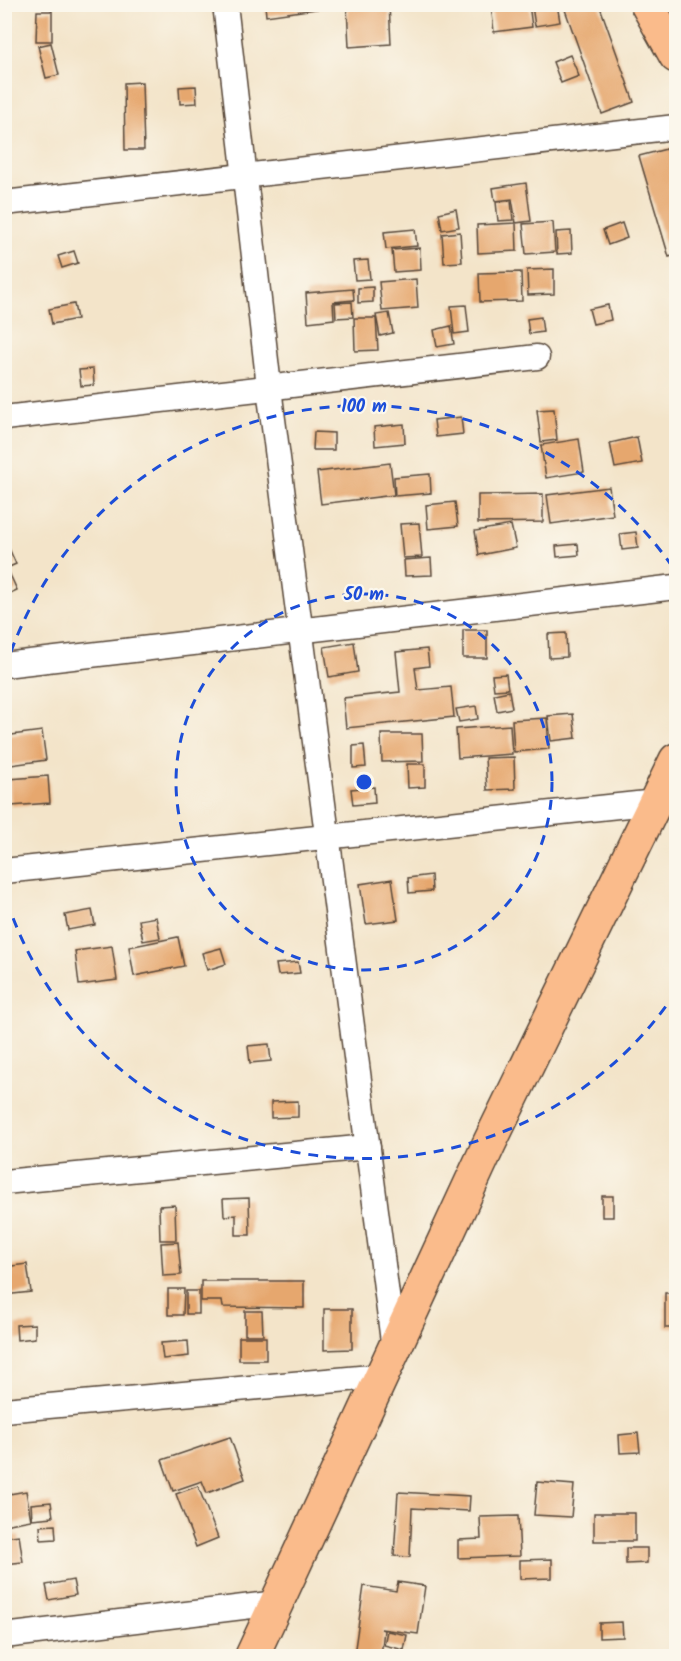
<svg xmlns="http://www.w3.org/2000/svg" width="681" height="1661" font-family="Kalam,sans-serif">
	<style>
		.building { fill: #e6a76e }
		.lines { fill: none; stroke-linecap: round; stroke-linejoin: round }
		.minor-casing { stroke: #574638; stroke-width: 27 }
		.primary-casing { stroke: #574638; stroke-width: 36 }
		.minor { stroke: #fff; stroke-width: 24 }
		.primary { stroke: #fabb8b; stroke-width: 33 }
		.ring { fill: none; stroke: #1d4ed8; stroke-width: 3; stroke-dasharray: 10 8 }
		.centre { fill: #1d4ed8; stroke: #fbf7ec; stroke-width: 3 }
		.ring-label { font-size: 18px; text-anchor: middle; font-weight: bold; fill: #1d4ed8; stroke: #fbf7ec; stroke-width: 4.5; stroke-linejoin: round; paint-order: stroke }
	</style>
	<rect width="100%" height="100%" fill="#fbf7ec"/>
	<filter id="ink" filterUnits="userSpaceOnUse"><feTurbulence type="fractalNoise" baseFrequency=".0167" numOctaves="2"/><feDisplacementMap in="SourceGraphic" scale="12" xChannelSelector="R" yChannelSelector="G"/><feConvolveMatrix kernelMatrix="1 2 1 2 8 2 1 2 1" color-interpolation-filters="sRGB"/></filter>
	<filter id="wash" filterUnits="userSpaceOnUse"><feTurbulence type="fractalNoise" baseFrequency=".008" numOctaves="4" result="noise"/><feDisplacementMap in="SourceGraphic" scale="24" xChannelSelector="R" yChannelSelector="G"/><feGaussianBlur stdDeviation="1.35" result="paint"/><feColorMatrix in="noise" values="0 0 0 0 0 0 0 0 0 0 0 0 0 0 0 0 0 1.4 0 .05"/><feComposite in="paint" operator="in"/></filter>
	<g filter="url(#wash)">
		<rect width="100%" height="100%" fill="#f3e4c9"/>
		<g id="blocks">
			<!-- building -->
			<g class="building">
				<polygon points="265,4 337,4 337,6 266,16"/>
				<polygon points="389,4 391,44 349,47 347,6"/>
				<polygon points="491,4 529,4 532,27 494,32"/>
				<polygon points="542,4 557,4 560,22 535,26 532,6"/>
				<polygon points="563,4 599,4 634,102 602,114"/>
				<polygon points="37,11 52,11 52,41 36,41"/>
				<polygon points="51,43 59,75 46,78 38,46"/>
				<polygon points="570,55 579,76 561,83 553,62"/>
				<polygon points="142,82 144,150 125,150 124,83"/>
				<polygon points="196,86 197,103 180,104 179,87"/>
				<polygon points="674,147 676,157 676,255 669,257 639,156"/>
				<polygon points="526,183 531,221 516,223 517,251 478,253 477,225 516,223 512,199 495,201 493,188"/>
				<polygon points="511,201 513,220 498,221 496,202"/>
				<polygon points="456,209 459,227 442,230 439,213"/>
				<polygon points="553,222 555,252 526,254 523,224"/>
				<polygon points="622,223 627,238 608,245 603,230"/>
				<polygon points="415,229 417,246 386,249 384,232"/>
				<polygon points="571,231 572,253 557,254 556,232"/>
				<polygon points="460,232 462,262 444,263 442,234"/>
				<polygon points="420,248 421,270 394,272 392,250"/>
				<polygon points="74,251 78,263 62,268 58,256"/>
				<polygon points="368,260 370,279 355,280 353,261"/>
				<polygon points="554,269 554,294 528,295 527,270"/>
				<polygon points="521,272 522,301 480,302 479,273"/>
				<polygon points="416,279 418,308 382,311 379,282"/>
				<polygon points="373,287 373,302 358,303 358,288"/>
				<polygon points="353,289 354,300 333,302 334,319 308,322 306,293"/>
				<polygon points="352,302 353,317 336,318 335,303"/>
				<polygon points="74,304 77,319 52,324 49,309"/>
				<polygon points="466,305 469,332 454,334 451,306"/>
				<polygon points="608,305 611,320 593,324 589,309"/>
				<polygon points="389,313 393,333 380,336 376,315"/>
				<polygon points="541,317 543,332 529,334 527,319"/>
				<polygon points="354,318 376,318 378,350 355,351"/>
				<polygon points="451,326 454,344 437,347 434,330"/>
				<polygon points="93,369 94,385 81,386 79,370"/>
				<polygon points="554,409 557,440 541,442 537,410"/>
				<polygon points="461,417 463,434 436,437 434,420"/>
				<polygon points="404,424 405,443 375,446 374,427"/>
				<polygon points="314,432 334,433 334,450 313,450"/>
				<polygon points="637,437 642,463 615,468 610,443"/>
				<polygon points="579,439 584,472 546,478 541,445"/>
				<polygon points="390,463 394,495 321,504 317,472"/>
				<polygon points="430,474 431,493 395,496 394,477"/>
				<polygon points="609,487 613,515 551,524 547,495"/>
				<polygon points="543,494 543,522 478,523 478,495"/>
				<polygon points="455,502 458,526 428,529 426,505"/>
				<polygon points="419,523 422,557 403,558 400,524"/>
				<polygon points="511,525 516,548 479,555 475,531"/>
				<polygon points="636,532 638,548 622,550 620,534"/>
				<polygon points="578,544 579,555 557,557 556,546"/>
				<polygon points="8,546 16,564 7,568 17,590 4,596 4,548"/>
				<polygon points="431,558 432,575 405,576 404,560"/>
				<rect x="463" y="630" width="24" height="28"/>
				<polygon points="566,633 567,657 549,658 548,634"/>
				<polygon points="354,642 358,672 329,677 324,647"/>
				<polygon points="427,649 429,666 415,668 418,690 451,687 454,717 346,728 343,698 400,692 396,652"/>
				<polygon points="506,674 508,689 494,690 492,675"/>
				<polygon points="509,691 512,708 497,711 494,694"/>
				<polygon points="476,706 478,719 459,722 456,709"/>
				<polygon points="573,714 576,738 551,741 548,716"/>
				<polygon points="547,718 549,749 514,752 512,720"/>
				<polygon points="510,725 512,754 458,758 456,729"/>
				<polygon points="42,731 46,760 4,766 4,736"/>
				<polygon points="381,734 422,734 423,761 382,762"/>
				<polygon points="364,745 366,767 353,768 353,746"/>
				<polygon points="514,757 515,789 487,790 485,758"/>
				<polygon points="407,764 425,764 425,787 408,788"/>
				<polygon points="48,776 50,803 11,806 9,779"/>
				<polygon points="374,787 375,803 353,805 351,789"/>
				<polygon points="431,875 432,891 409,893 408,878"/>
				<polygon points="392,879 398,920 366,924 360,884"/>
				<polygon points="92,910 95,925 68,930 65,915"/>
				<polygon points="156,917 160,938 143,941 139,920"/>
				<polygon points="178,937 184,966 134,976 129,947"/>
				<polygon points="112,946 117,980 79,985 75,951"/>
				<polygon points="221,948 226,964 207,970 202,953"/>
				<polygon points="298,962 300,973 278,975 276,964"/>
				<polygon points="269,1044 271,1061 250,1063 248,1046"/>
				<polygon points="298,1101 298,1117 271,1118 271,1102"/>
				<rect x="602" y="1196" width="11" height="21"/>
				<polygon points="249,1198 250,1235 236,1235 236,1215 224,1216 223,1199"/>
				<polygon points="175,1205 176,1240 160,1240 159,1206"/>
				<polygon points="178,1242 181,1275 163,1276 161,1243"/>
				<polygon points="27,1264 31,1292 4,1295 4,1267"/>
				<polygon points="201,1281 304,1281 304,1308 223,1307 222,1301 201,1301"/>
				<polygon points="168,1289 184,1289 183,1315 168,1315"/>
				<rect x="186" y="1291" width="13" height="23"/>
				<rect x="665" y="1293" width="11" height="35"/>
				<polygon points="324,1309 352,1309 352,1349 324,1350"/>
				<polygon points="245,1311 262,1311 263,1335 245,1335"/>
				<polygon points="35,1324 35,1338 17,1340 16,1325"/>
				<rect x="239" y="1337" width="27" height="23"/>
				<polygon points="188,1341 189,1356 163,1359 161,1343"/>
				<polygon points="638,1433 640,1452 620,1453 619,1435"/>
				<polygon points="230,1437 245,1479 207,1493 202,1481 173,1491 162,1460"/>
				<polygon points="537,1482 574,1485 571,1517 534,1515"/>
				<polygon points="198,1486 218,1538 196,1547 176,1494"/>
				<polygon points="26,1491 31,1520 4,1525 4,1495"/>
				<polygon points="398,1492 470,1496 469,1511 412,1508 410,1557 394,1556"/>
				<polygon points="51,1502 53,1517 32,1519 31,1504"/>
				<rect x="594" y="1513" width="41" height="28"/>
				<polygon points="518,1516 520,1556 458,1558 458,1540 481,1539 480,1517"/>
				<polygon points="55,1525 56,1539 41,1540 40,1526"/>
				<polygon points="19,1535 23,1562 4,1564 4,1537"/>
				<polygon points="626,1548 647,1548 647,1563 626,1564"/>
				<polygon points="552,1559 552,1578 520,1579 520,1560"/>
				<polygon points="73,1580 76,1595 49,1600 46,1585"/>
				<polygon points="398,1582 425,1586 418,1634 381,1629 384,1630 381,1656 354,1655 364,1586 396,1591"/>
				<polygon points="622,1622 623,1637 599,1638 599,1623"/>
				<polygon points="387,1631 407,1635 404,1650 384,1645"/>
			</g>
		</g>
	</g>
	<g filter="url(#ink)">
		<use href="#blocks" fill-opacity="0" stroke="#574638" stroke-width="1.5"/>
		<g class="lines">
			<!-- minor casing -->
			<g class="minor-casing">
				<g id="minor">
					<polyline points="225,4 271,404 394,1349"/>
					<polyline points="4,203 676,127"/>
					<polyline points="4,418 537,357"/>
					<polyline points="4,665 676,587"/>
					<polyline points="4,871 656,802"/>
					<polyline points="4,1182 368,1147"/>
					<polyline points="4,1410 382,1376"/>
					<polyline points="4,1636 277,1603"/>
				</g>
			</g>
			<!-- primary casing -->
			<g class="primary-casing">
				<g id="primary">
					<polyline points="647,4 676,56"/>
					<polyline points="252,1656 489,1144 676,760"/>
				</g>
			</g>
			<!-- minor -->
			<use href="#minor" class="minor"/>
			<!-- primary -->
			<use href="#primary" class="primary"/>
		</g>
	</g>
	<!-- distance rings -->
	<g class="ring">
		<circle cx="364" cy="782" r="188"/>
		<path d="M676 992A376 376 0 0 1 5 895M5 669A376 376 0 0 1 676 572"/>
	</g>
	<circle cx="364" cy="782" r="9" class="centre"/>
	<g class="ring-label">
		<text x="364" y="412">100 m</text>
		<text x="364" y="600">50 m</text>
	</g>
	<!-- margin -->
	<rect width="681" height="1661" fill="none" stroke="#fbf7ec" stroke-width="24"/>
</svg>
